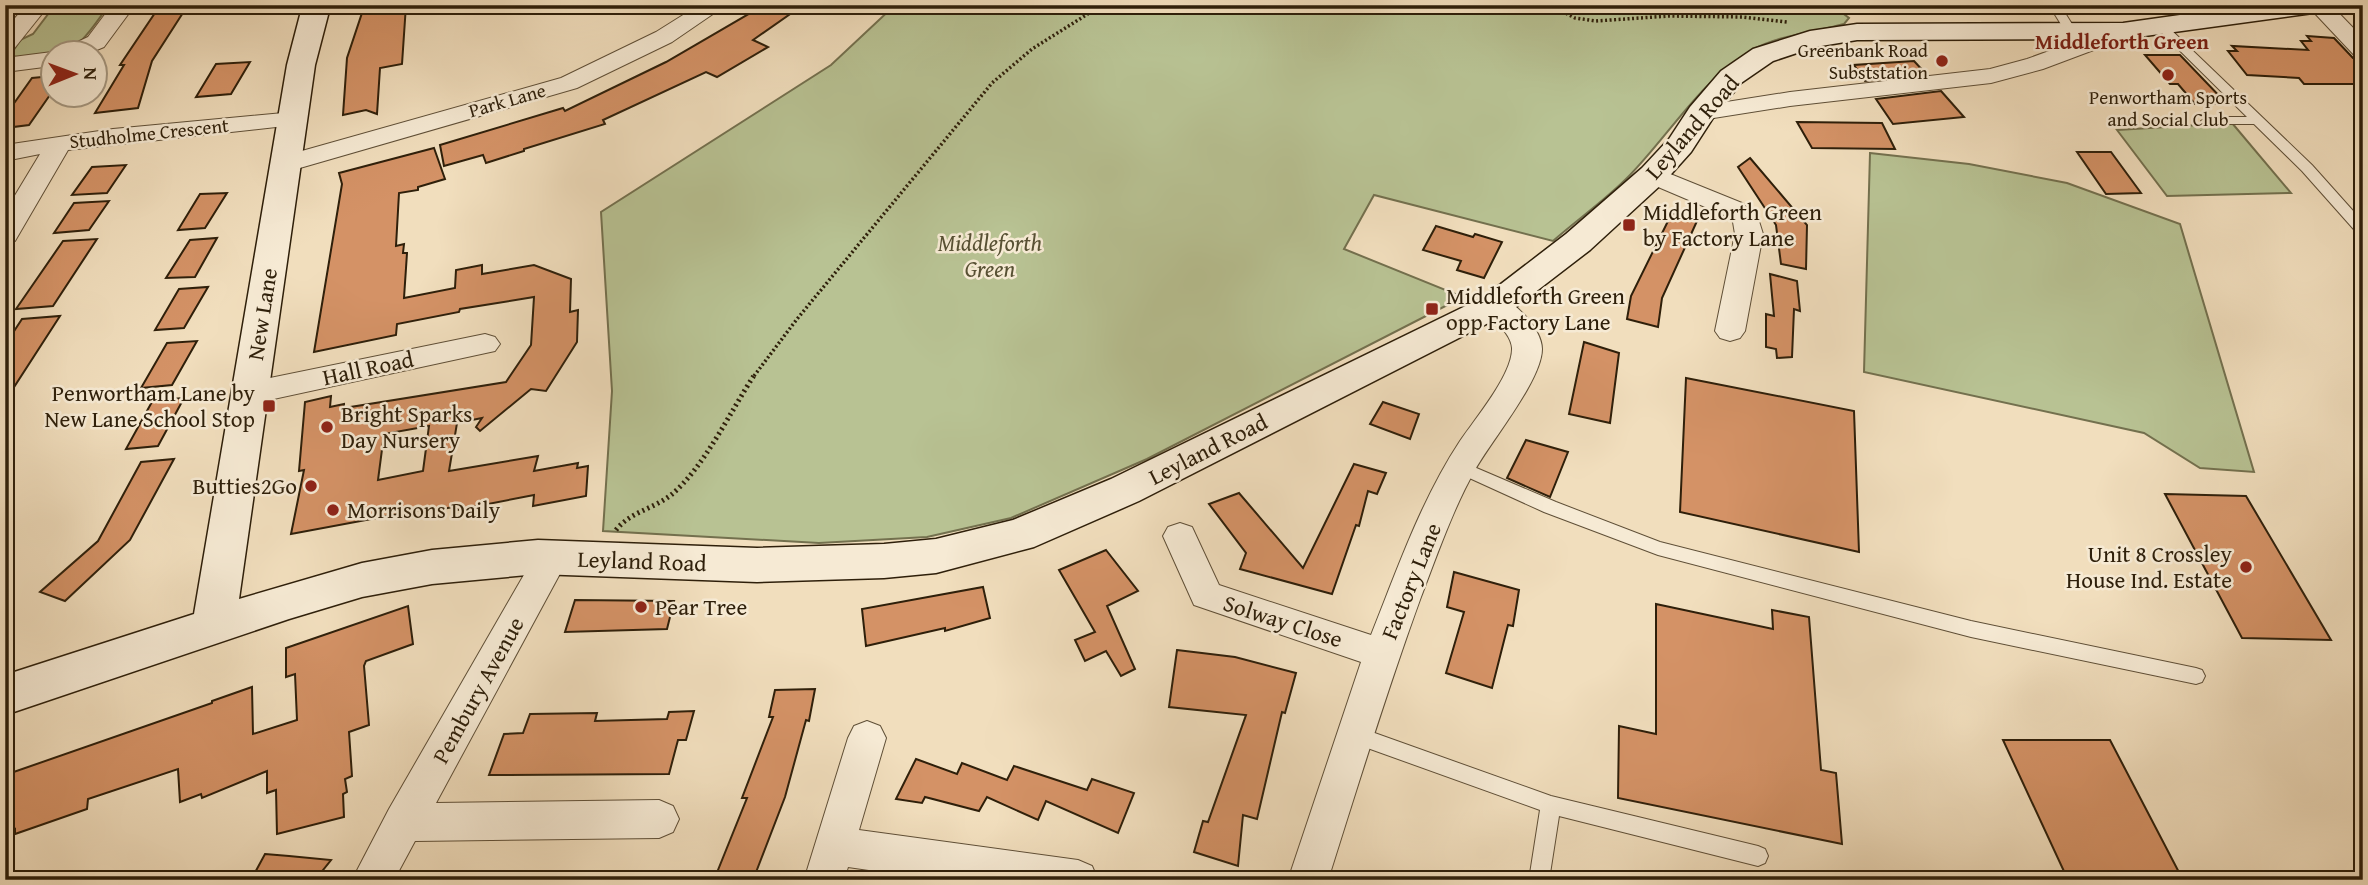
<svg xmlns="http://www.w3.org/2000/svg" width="2368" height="885" font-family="'Gentium Book Plus',serif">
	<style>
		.green { fill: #b8c293; stroke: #73704e; stroke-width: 2 }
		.building { fill: #d49266; stroke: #2e1f0a; stroke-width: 2; fill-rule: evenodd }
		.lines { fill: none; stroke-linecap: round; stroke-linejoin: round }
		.lane-casing { stroke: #5f4f37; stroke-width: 2 }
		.street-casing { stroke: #5f4f37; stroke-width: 2 }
		.secondary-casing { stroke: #2e1f0a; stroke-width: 3 }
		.path-far1 { stroke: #2e1f0a; stroke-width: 3.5; stroke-dasharray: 2 2.5; stroke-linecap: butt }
		.path { stroke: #2e1f0a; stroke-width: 5; stroke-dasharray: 2 3.5; stroke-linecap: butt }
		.lane { fill: #f6ead4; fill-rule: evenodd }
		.street { fill: #f6ead4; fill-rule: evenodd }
		.secondary { fill: #f6ead4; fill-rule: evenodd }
		.poi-dot { fill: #8f2418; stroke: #f6ead4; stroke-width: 2.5 }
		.labels { text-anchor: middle; stroke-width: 5; stroke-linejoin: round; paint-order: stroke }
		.far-poi-label { font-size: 19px; fill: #2e1f0a; stroke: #f6ead4; text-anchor: end }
		.far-street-label { font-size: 19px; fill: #2e1f0a; stroke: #f6ead4 }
		.far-neighbourhood-label { font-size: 21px; font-weight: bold; fill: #7a1f14; stroke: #f6ead4 }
		.street-label { font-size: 23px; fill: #2e1f0a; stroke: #f6ead4 }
		.poi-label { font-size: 23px; fill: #2e1f0a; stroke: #f6ead4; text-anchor: start }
		.park-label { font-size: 23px; font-style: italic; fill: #575033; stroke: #f6ead4 }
	</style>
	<rect width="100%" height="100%" fill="#f1debd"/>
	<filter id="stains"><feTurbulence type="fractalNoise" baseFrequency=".00286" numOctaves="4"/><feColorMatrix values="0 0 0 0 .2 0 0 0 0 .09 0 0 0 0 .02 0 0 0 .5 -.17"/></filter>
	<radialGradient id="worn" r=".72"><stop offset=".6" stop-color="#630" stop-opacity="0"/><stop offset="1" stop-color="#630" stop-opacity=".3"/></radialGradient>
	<!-- green -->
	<g class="green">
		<path d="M55 5H109C100 17 92 30 82 40 68 54 30 60 10 56L20 40 33 34Z"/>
		<path d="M895 5H1832L1849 18 1844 24C1815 32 1779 35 1752 50 1702 79 1669 135 1630 175 1607 199 1578 219 1553 241L1374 195 1344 249 1463 297 1147 459 1011 518 927 537 819 543 603 531 612 391 601 212 831 65Z"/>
		<polygon points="2232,123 2291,193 2167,196 2117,130"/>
		<polygon points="1870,153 1969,164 2067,183 2180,224 2254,472 2200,468 2144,433 1864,372"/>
	</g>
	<!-- building -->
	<g class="building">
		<polygon points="188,5 152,61 138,108 95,113 124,65 120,65 159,7"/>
		<polygon points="385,5 406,5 402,64 380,68 377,114 366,110 343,115 347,58 362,13 381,11"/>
		<polygon points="764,5 803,5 753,40 768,47 717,77 706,72 603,120 605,124 524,149 524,151 486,163 483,155 444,166 440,145 563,108 565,111 666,62"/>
		<polygon points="2307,36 2334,38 2353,58 2363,60 2363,84 2304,84 2299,78 2247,75 2228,51 2237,51 2232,46 2308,50 2301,41 2311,41"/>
		<polygon points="2145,55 2180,55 2227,104 2195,104 2178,84 2170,84"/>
		<polygon points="1914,61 1926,74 1865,81 1854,65"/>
		<polygon points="250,62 231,94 196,97 216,64"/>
		<polygon points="52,76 52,92 29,125 5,128 5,116 32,78"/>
		<polygon points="1941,91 1964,117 1893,124 1876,99"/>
		<polygon points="1797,122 1882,123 1895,149 1812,148"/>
		<path d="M434 148 445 179 418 187V190L399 193 396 246 404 244 403 253H407L404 298 455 288 456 270 482 265V274L534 265 571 279 570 312 578 310 577 342 546 391 531 389 480 431 476 427 482 418 457 423 449 471 538 456 534 471 578 463 577 468 588 466 586 496 533 506 534 495 457 510V506L425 513V509L291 534 304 470 299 471 305 402 331 396 330 407 344 404V408L506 382 531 345 534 297 460 309 459 312 397 324 396 335 314 352 342 184 339 173ZM429 426 423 471 378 480 384 434Z"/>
		<polygon points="2077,152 2111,152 2141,193 2106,194"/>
		<polygon points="1750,158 1807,225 1806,269 1781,264 1776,225 1738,167"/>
		<polygon points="126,165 107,193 72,195 92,167"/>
		<polygon points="227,193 205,228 178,230 200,194"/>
		<polygon points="109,201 89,230 54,233 74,203"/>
		<polygon points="1672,213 1697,221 1662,298 1658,327 1627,319 1631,296"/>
		<polygon points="1436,226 1473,237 1475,234 1502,242 1484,278 1457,270 1461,261 1423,250"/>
		<polygon points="217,238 195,277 166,278 190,240"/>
		<polygon points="97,239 53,306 16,309 63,241"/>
		<polygon points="1770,274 1797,281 1800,311 1794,309 1792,357 1777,358 1776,349 1766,347 1766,314 1774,316"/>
		<polygon points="208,287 184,328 155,330 179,289"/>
		<polygon points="60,316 5,401 5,345 22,319"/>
		<polygon points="197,341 172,385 141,388 167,343"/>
		<polygon points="1584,342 1619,353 1610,423 1569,414"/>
		<polygon points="1686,378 1854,411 1859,552 1680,512"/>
		<polygon points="184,398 158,446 126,449 153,400"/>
		<polygon points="1383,402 1419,414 1410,439 1370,424"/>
		<polygon points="1526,440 1568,452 1550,497 1507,478"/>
		<polygon points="174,459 130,540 65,601 40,592 98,541 141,462"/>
		<polygon points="1354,464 1386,473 1377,494 1368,491 1359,526 1356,525 1332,594 1240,569 1246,553 1209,504 1239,493 1303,568"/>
		<polygon points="2165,494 2246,496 2331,640 2242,638"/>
		<polygon points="1106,550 1138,591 1107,606 1135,669 1121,676 1106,651 1085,661 1075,640 1095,632 1059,570"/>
		<polygon points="1454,572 1519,590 1513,626 1508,625 1492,688 1446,673 1464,612 1447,607"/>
		<polygon points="983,587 990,618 945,631 945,628 866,646 862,609"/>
		<polygon points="575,600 674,601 667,629 565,632"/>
		<polygon points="1656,604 1773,629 1772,610 1809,617 1821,770 1836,773 1842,844 1618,798 1619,726 1656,734"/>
		<polygon points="408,606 413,644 366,661 364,666 369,725 349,732 352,776 345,779 347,792 343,794 344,817 277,834 276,790 267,793 267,771 202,798 201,794 180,802 178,769 88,799 87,809 15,834 15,829 5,833 5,775 212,703 212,701 252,687 253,734 297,720 295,674 286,677 286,648"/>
		<polygon points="1177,650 1235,657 1296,673 1285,713 1282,712 1257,819 1243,815 1238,866 1194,852 1203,821 1208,822 1246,715 1169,707"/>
		<polygon points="815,689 809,721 806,720 785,797 753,880 714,880 747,798 742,798 773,717 769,717 775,690"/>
		<polygon points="694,711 686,740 678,740 669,774 489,775 504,734 523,733 530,714 597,713 595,721 667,719 669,712"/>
		<polygon points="2003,740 2110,740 2183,880 2068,880"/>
		<polygon points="916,759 957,774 962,763 1007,780 1014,766 1087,790 1092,779 1134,793 1118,833 1046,801 1038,820 987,797 979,811 925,797 922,803 896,799"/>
		<polygon points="265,854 289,856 331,860 315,880 251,880"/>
	</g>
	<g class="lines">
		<!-- lane casing -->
		<g class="lane-casing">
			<g id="lane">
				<polygon points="2049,5 2060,5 2077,32 2075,34 2067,34"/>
				<polygon points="2162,24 2166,25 2312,165 2363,222 2363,235 2358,234 2302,171 2254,124 2203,124 2201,121 2207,117 2247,117 2158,29 2156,27"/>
				<polygon points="1460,461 1556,502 1660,542 1971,621 2196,668 2202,670 2205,676 2202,682 2196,684 1971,637 1658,555 1544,512 1454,471 1452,467 1454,463"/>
				<polygon points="1355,726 1551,796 1758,846 1765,849 1768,856 1765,863 1758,866 1559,816 1549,880 1529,880 1540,810 1348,741 1346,735 1348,729"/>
			</g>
		</g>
		<!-- street casing -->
		<g class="street-casing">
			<g id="street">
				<polygon points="26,5 49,5 13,50 5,52 5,30"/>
				<polygon points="112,5 135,5 104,47 92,52 64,52 67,47 88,37"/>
				<polygon points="699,5 726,5 672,42 577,88 286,172 277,170 273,164 277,158 561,78 656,32"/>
				<polygon points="2185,5 2211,5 2227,20 2224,25 2208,25"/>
				<polygon points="2307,5 2331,5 2363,38 2363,58 2355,56"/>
				<polygon points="2123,24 2131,26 2134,31 2131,36 2043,69 1991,83 1790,106 1701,120 1692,118 1689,113 1692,108 1701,106 1790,92 1990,69 2027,59"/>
				<polygon points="52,52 52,66 5,72 5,58"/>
				<polygon points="294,112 303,114 306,119 303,124 68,150 15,241 5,244 5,212 40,154 5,161 5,145 113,129"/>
				<polygon points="1653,167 1742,203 1758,218 1763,234 1745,331 1740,338 1730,341 1720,338 1715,331 1735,234 1733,222 1724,215 1644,181 1640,175 1644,169"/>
				<path d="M1496 295C1514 300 1542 329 1542 349 1542 380 1491 441 1475 470 1453 509 1437 555 1421 597 1387 690 1358 785 1328 880H1288L1361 662 1194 605 1163 536 1168 527 1180 523 1192 527 1219 585 1371 635C1397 570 1421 500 1460 441 1475 419 1513 374 1512 348 1511 332 1490 318 1482 305L1486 298Z"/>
				<polygon points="485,334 495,337 500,344 495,351 250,404 239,401 235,393 239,385 250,382"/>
				<polygon points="552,543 564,547 569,557 436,803 659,800 673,806 679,819 673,832 659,838 415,841 394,880 352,880 389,809 540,547"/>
				<polygon points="867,721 880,726 886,738 859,830 1078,860 1092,866 1098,880 938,880 848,867 844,880 804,880 848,738 854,726"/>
			</g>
		</g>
		<!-- secondary casing -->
		<g class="secondary-casing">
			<polygon id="secondary" points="306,5 333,5 328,15 315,65 239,599 362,563 432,550 538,540 757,548 884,544 936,539 1013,520 1111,479 1484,297 1566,234 1642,168 1669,139 1690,107 1721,71 1753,49 1810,31 1857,24 2123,23 2251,5 2326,5 2323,11 2313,13 2123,39 1857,40 1815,47 1773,61 1741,83 1713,118 1691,152 1664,182 1590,250 1508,313 1139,501 1034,547 936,573 884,578 757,582 538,574 432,584 362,597 289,619 5,715 5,675 194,614 287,65 300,15"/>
		</g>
		<!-- path-far1 -->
		<g class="path-far1">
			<polyline points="1550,5 1575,18 1596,21 1669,16 1743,17 1787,22"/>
			<polyline points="754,376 797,319 992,83 1032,49 1102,5"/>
		</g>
		<!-- path -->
		<path class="path" d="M616 530C630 512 653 509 671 495 704 468 731 410 755 374"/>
		<!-- lane -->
		<use href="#lane" class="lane"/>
		<!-- street -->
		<use href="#street" class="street"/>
		<!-- secondary -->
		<use href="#secondary" class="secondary"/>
	</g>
	<!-- markers -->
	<g class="poi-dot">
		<circle cx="1942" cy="61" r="7"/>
		<circle cx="2168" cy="75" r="7"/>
		<rect x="1622" y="218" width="14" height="14" rx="3.5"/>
		<rect x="1425" y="302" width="14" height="14" rx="3.5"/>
		<rect x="262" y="399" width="14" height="14" rx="3.5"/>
		<circle cx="327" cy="427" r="7"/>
		<circle cx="311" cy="486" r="7"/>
		<circle cx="333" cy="510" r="7"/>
		<circle cx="2246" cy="567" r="7"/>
		<circle cx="641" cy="607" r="7"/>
	</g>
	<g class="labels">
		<!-- far-poi labels -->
		<g class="far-poi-label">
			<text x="1928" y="57">Greenbank Road<tspan x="1928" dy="22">Subststation</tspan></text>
			<text x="2168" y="104" text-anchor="middle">Penwortham Sports<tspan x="2168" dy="22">and Social Club</tspan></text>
		</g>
		<!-- far-street labels -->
		<g class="far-street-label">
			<text transform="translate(507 100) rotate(-16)" y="7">Park Lane</text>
			<text transform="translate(149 133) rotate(-6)" y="7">Studholme Crescent</text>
		</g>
		<!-- far-neighbourhood labels -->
		<g class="far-neighbourhood-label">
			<text x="2122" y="49">Middleforth Green</text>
		</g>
		<!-- street labels -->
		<g class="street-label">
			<text transform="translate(1692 127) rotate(-49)" y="8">Leyland Road</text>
			<text transform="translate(262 314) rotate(-81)" y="8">New Lane</text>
			<text transform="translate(368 368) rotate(-12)" y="8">Hall Road</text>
			<text transform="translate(1208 449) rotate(-27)" y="8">Leyland Road</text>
			<text transform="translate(642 561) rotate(2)" y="8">Leyland Road</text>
			<text transform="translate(1411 581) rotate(-68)" y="8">Factory Lane</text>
			<text transform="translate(1283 621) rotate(18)" y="8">Solway Close</text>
			<text transform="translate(478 690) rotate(-61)" y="8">Pembury Avenue</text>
		</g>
		<!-- poi labels -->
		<g class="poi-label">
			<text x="1643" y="220">Middleforth Green<tspan x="1643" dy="26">by Factory Lane</tspan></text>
			<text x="1446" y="304">Middleforth Green<tspan x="1446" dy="26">opp Factory Lane</tspan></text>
			<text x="255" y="401" text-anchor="end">Penwortham Lane by<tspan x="255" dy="26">New Lane School Stop</tspan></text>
			<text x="341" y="422">Bright Sparks<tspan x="341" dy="26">Day Nursery</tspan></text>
			<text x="297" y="494" text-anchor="end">Butties2Go</text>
			<text x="347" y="518">Morrisons Daily</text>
			<text x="2232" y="562" text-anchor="end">Unit 8 Crossley<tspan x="2232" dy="26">House Ind. Estate</tspan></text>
			<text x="655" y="615">Pear Tree</text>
		</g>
		<!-- park labels -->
		<g class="park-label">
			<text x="990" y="251">Middleforth<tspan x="990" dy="26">Green</tspan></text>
		</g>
	</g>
	<!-- margin -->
	<rect width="2368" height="885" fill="none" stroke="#f1debd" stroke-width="28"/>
	<rect x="7" y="7" width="2354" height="871" fill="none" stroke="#2e1f0a" stroke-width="3.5"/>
	<rect x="14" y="14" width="2340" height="857" fill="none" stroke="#2e1f0a" stroke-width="2"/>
	<!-- north arrow -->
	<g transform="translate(74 74) rotate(89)"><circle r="33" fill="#f6ead4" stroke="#a69983" stroke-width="2"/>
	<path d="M0-5L12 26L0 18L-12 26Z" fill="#8f2418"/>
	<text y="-10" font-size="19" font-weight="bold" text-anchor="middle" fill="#2e1f0a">N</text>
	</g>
	<rect width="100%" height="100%" filter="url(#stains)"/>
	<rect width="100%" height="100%" fill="url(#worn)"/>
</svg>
